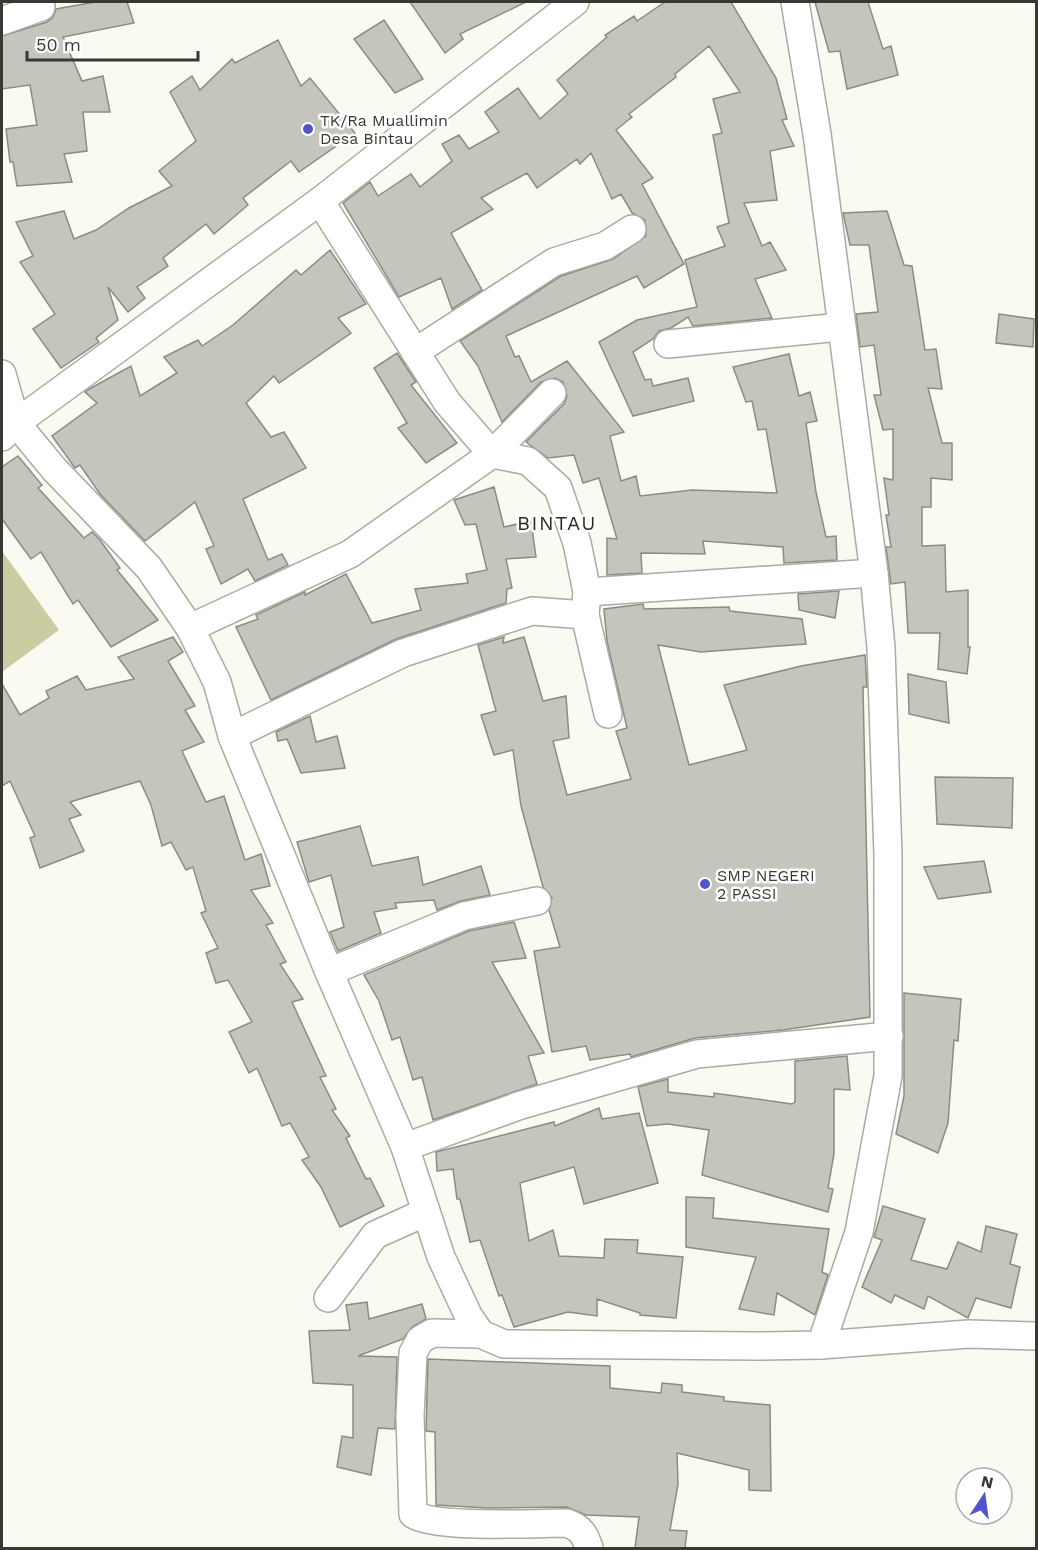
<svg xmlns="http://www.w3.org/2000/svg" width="1038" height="1550" font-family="'Work Sans',sans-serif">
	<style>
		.green { fill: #cbcca1 }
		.building { fill: #c4c5bd; stroke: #8c8c84; stroke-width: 1.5 }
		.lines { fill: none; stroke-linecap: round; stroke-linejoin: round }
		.minor-casing { stroke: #aaaba3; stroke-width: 30 }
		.minor { stroke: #fff; stroke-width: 27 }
		.poi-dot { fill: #5354cb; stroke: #fff; stroke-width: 2 }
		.labels { text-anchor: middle; stroke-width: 5; stroke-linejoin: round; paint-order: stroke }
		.poi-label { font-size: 16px; fill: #383835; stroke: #fff; text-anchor: start }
		.quarter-label { font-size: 20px; letter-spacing: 1.5px; fill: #2a2a24; stroke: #fff }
	</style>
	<rect width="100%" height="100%" fill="#fafaf2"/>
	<!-- green -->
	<polygon class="green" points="2,551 59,630 2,672"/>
	<!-- building -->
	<g class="building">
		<polygon points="95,2 127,2 134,23 63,37 82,81 103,76 110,112 83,112 87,151 64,154 72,182 17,186 13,162 10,162 6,129 37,125 30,85 2,89 2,36 47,22 53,17 56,9"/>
		<polygon points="410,2 526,2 460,34 463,39 445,53"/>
		<polygon points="665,2 731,2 776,78 787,119 782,120 794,146 770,151 777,200 744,203 762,246 770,242 786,270 755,279 772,318 693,326 688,317 671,328 659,331 653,339 633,352 645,380 651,379 653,386 688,378 694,401 633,416 599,342 637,320 697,307 685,260 725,246 717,227 729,223 713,135 722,133 713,99 740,92 709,46 675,74 676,77 629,114 632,117 616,130 653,178 642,184 684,264 644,288 637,276 506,336 515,357 519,356 531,382 567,361 624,432 610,436 621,481 636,476 640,496 692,490 777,493 766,429 758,430 752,401 746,402 733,367 789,354 799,396 810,392 817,421 806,423 816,492 826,537 836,536 837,560 784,563 783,547 703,541 705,554 641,553 642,573 607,575 607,538 617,539 599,478 583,483 574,455 548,458 526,442 564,404 567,396 563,382 555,378 541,382 502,422 478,366 460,341 561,276 613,259 646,236 645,220 632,213 621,194 612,199 591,153 580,164 577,159 537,188 527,173 481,198 493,209 451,233 482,290 452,309 441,278 399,297 343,203 370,182 378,196 411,174 420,187 452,161 442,144 459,135 469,149 499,132 485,112 518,88 540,119 568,94 557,80 607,37 605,35 634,16 637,21"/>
		<polygon points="815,2 868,2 883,49 891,46 898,75 847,89 840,51 829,52"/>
		<polygon points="384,20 423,79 395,93 354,39"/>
		<polygon points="278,40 301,86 310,78 355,133 299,172 291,161 243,198 248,205 214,234 206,224 163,258 168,266 137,287 145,298 128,312 108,287 118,320 96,338 99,342 61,368 33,329 55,314 20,262 33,256 16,222 64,211 74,239 96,230 129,208 172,186 159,171 196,141 170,92 192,76 200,90 232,59 235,63"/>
		<polygon points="887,211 904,265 912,266 925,350 936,349 942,389 928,388 942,443 952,443 952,480 931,478 931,507 922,507 922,546 945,545 946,592 968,590 968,647 970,647 967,674 938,669 940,633 908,633 905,582 891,584 886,547 891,547 886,515 889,515 884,478 893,480 893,429 883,430 874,395 881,395 874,345 860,347 856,314 878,312 869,245 850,245 843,213"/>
		<polygon points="330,250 366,304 338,318 351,333 279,383 274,376 246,403 271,437 284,432 306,468 243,499 268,560 282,554 288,565 255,581 248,569 221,584 206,549 214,546 195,502 145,541 100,494 80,465 75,468 52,436 97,403 85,392 91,388 131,366 140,396 177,373 164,357 198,340 202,346 233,325 296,270 301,275"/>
		<polygon points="999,314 1034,319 1033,347 996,343"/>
		<polygon points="397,353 416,382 411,385 457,443 426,463 398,428 407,423 374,368"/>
		<polygon points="18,456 42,485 38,488 84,538 92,532 100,540 120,568 117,570 158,620 111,647 78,600 73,604 41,552 31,559 2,519 2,467"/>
		<polygon points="494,487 504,527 531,521 536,557 506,559 512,588 507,589 506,603 396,639 271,700 236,627 258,619 256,615 305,592 305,595 346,574 372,623 421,610 415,589 468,583 466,574 487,570 476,524 465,525 454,500"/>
		<polygon points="839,591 835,618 799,610 798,594"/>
		<polygon points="643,604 644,609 729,607 730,611 802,619 806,644 701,652 658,645 689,765 747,750 724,685 801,666 865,655 867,687 863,687 870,1017 783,1030 695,1038 631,1057 630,1054 590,1060 586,1046 552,1052 534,951 560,947 549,910 552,898 543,887 521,806 513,750 494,755 481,715 496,711 478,645 504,637 503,643 524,637 543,701 566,696 569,738 553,741 567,795 631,779 616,731 627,728 607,641 604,609"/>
		<polygon points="173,637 183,652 168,661 195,706 185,710 204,742 182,751 206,802 224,796 245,860 261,854 270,886 251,890 273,923 266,925 286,962 280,964 303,999 292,1002 326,1076 320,1077 336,1109 332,1110 350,1136 346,1138 366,1179 370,1178 384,1206 340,1227 321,1187 302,1160 309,1157 290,1123 282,1126 257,1068 249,1073 229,1032 252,1022 228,980 216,983 206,953 218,948 201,913 206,911 193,867 186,870 171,842 162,846 151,805 140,781 70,802 81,815 69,819 84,851 40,868 30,838 35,836 10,781 2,786 2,684 20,715 49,698 46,691 77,676 86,690 134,679 118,657"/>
		<polygon points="908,674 946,682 949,723 909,714"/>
		<polygon points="310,716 316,742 337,736 345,768 301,773 287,739 278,741 276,732"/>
		<polygon points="935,777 1013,778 1012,828 937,824"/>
		<polygon points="360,826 372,866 418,857 423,885 481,866 490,895 461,901 437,910 434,900 395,903 397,908 374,912 381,933 338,951 330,932 344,927 331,875 309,882 297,842"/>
		<polygon points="984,861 991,892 938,899 924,867"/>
		<polygon points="514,922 526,958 492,962 544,1053 528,1056 537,1084 433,1120 422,1077 413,1080 400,1037 392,1040 379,1001 364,975 469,931"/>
		<polygon points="904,993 961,999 958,1041 954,1040 948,1123 938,1153 896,1134 904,1096"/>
		<polygon points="847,1056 850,1090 834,1089 834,1154 828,1188 833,1189 828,1212 702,1175 709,1130 668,1124 647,1126 638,1087 668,1079 668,1092 714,1097 714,1093 792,1104 795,1102 795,1061"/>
		<polygon points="599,1108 602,1119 639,1113 658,1183 584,1204 574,1167 520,1183 529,1241 553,1230 559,1256 604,1258 605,1239 638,1240 637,1253 683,1257 676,1318 640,1315 640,1313 597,1299 597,1316 568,1312 514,1327 502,1295 499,1296 480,1240 470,1242 460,1199 457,1199 453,1169 437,1171 436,1152 554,1122 555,1126"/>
		<polygon points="686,1197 714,1198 713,1218 829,1229 822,1272 828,1275 815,1315 777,1293 774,1315 739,1309 756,1257 686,1247"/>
		<polygon points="883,1206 925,1219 911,1260 947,1269 958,1242 981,1252 986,1226 1017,1234 1010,1264 1020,1267 1011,1308 976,1298 968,1318 928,1296 924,1309 895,1295 891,1303 862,1287 882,1240 874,1237"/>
		<polygon points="367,1302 369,1319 422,1304 426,1319 412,1327 403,1339 358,1356 397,1357 395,1429 378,1428 371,1475 337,1467 342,1436 353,1438 353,1385 313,1383 309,1331 350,1330 346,1305"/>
		<polygon points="428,1359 610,1366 610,1388 661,1393 662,1383 682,1385 682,1392 724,1397 724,1401 770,1405 771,1491 749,1490 749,1470 677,1453 678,1484 670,1530 687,1531 685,1548 635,1548 639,1517 586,1515 567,1507 487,1508 436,1505 435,1432 426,1431"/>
	</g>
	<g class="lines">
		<!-- minor casing -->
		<g class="minor-casing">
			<g id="minor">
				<polyline points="795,2 817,134 874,573 881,648 888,855 888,1076 859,1232 821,1345"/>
				<polyline points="2,21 41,7 40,2"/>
				<polyline points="320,201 447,402 492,454 528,461 558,488 577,543 587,592 585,615 608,714"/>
				<polyline points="668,344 840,327"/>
				<polyline points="415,352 554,262 605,246 632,229"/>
				<polyline points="2,374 16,423 54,469 149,568 190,628 217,682 232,736 329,972 405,1147 441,1257 469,1317 481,1334 504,1344 757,1346 821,1345 969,1334 1036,1336"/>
				<polyline points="2,437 16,423 320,201 575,2"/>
				<polyline points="587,592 874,573"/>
				<polyline points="190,628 350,554 492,454 552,393"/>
				<polyline points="232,736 403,653 532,611 585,615"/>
				<polyline points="329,972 464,916 537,901"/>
				<polyline points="405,1147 521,1105 697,1054 889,1036"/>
				<polyline points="328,1298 375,1235 426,1212"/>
				<path d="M481 1334 432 1333 420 1340 413 1353 410 1416 413 1514C435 1529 536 1523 567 1523 581 1528 585 1535 589 1548"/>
			</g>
		</g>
		<!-- minor -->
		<use href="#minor" class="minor"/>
	</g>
	<!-- markers -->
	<g class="poi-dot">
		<circle cx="308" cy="129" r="6"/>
		<circle cx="705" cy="884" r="6"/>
	</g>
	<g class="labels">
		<!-- poi labels -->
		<g class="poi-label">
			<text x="320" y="126">TK/Ra Muallimin<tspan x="320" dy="18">Desa Bintau</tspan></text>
			<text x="717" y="881">SMP NEGERI<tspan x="717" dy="18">2 PASSI</tspan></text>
		</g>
		<!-- quarter labels -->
		<g class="quarter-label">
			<text x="557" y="530">BINTAU</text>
		</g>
	</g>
	<!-- border -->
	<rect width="1038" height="1550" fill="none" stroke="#383835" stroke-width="6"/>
	<!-- north arrow -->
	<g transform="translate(984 1496) rotate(13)"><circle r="28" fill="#ffffff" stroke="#afafae" stroke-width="1.5"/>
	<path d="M0-4.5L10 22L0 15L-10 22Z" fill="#5354cb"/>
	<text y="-9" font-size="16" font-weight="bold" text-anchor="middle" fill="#383835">N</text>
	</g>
	<!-- scale -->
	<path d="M27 51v9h171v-9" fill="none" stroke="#383835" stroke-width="3"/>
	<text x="36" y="51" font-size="18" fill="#383835" stroke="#ffffff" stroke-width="4.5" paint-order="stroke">50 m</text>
</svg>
